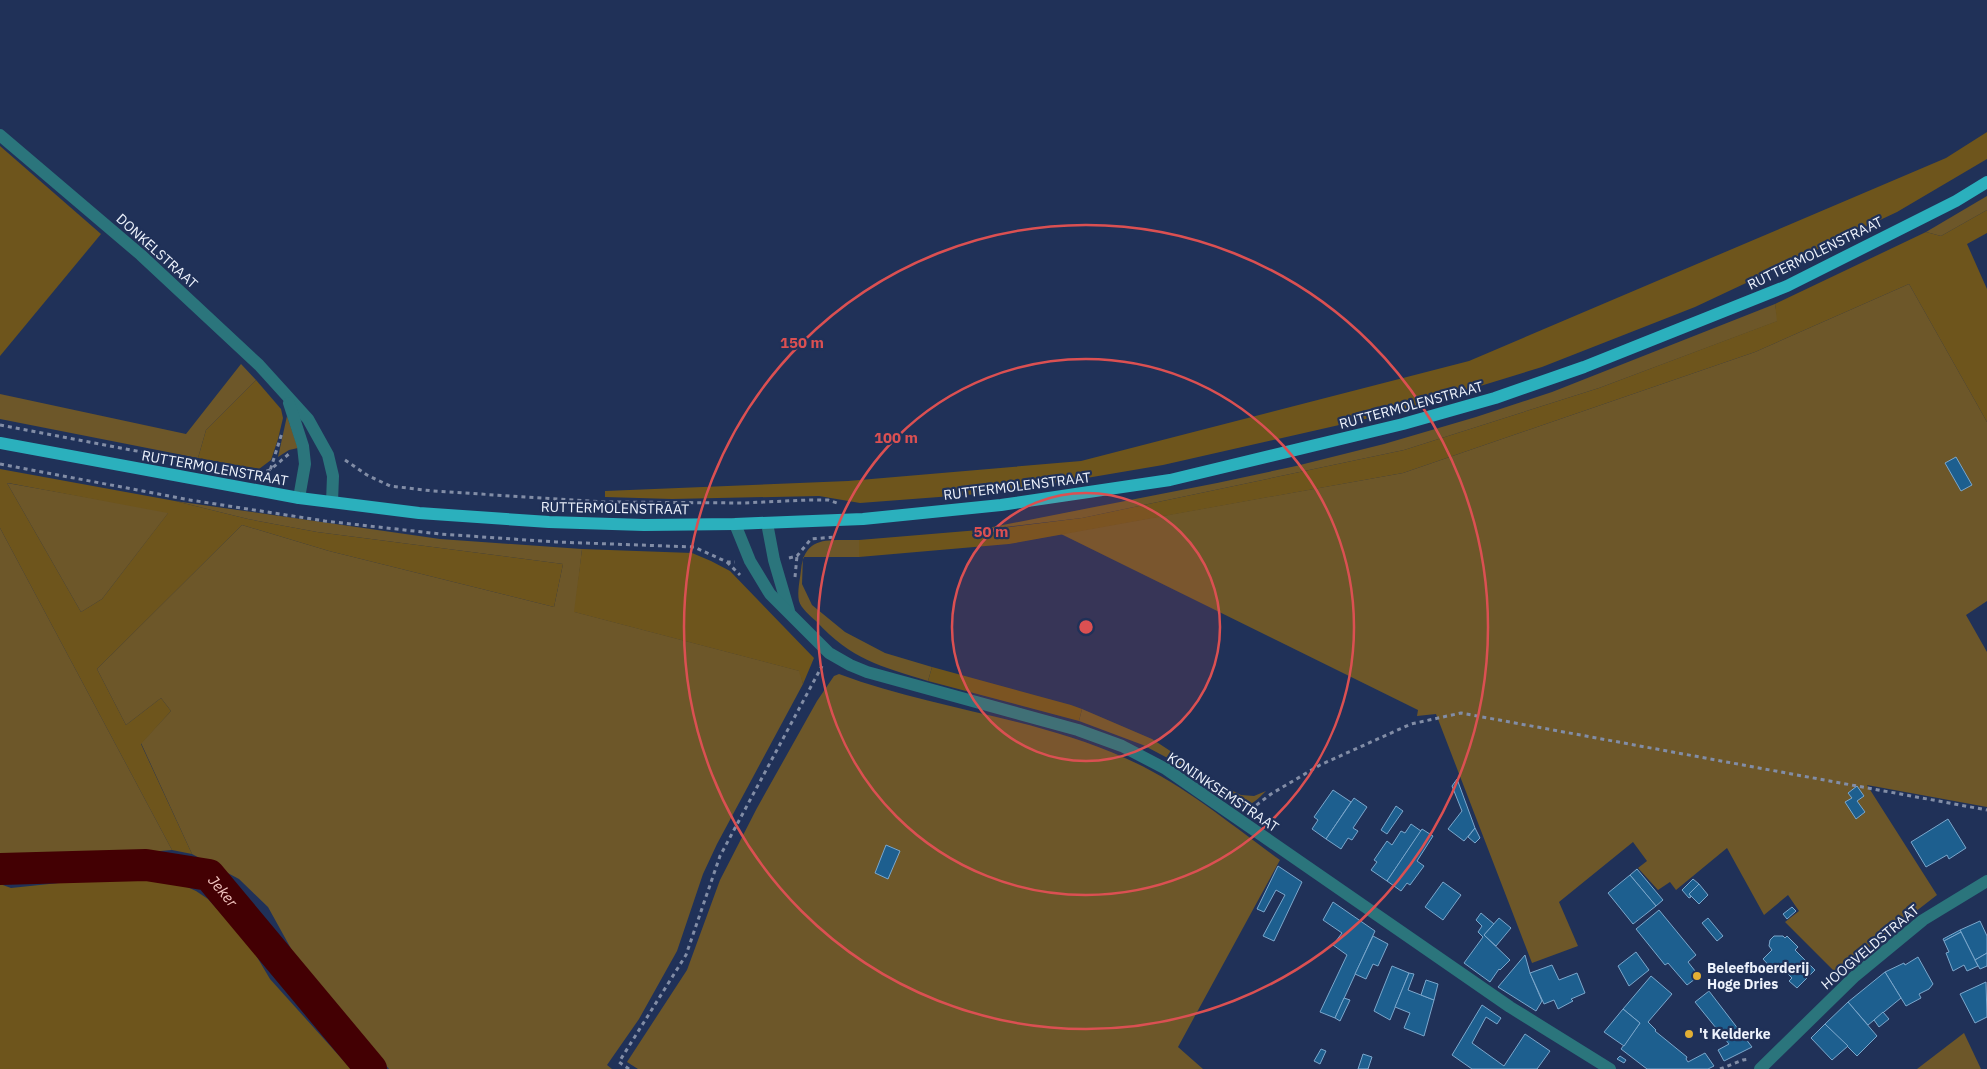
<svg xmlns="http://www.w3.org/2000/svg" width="1987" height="1069" font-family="'IBM Plex Sans',sans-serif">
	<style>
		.green { fill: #6d5729 }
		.forest { fill: #6e551c; fill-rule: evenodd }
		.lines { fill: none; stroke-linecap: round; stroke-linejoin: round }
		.river { stroke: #430003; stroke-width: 32 }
		.building { fill: #1d5f8f; stroke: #7ba7cc }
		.path { stroke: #828da6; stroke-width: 3; stroke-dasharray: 4 4; stroke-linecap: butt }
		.minor { stroke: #2b757c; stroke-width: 12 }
		.major { stroke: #2bb0bd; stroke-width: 12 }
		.ring { fill: none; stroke: #db5052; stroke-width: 2.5 }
		.poi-dot { fill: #e2af34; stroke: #203158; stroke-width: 2 }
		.labels { text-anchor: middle; stroke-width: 4.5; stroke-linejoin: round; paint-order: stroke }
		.street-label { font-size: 14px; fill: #edf2fc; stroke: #203158 }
		.poi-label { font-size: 14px; font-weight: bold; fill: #edf2fc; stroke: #203158; text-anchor: start }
		.water-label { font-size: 15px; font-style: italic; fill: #f4c6c2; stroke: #203158 }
		.centre { fill: #db5052; stroke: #203158; stroke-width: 2.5 }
		.ring-label { font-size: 15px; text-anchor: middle; font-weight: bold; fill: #db5052; stroke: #203158; stroke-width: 4.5; stroke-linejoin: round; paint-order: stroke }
	</style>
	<rect width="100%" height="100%" fill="#203158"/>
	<!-- green -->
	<g class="green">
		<polygon points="1987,196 1987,210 1941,236 1926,232"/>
		<polygon points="1909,284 1987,422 1987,601 1966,615 1987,652 1987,807 1867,785 1937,895 1836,973 1785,922 1799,911 1788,895 1764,915 1727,848 1676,890 1670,882 1658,890 1638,868 1647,861 1633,842 1559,902 1578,946 1532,963 1436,714 1417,716 1418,710 1061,534 1403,473 1755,352"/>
		<polygon points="1775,304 1778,321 1599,388 1404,450 1082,518 972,531 1217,483 1296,466 1384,444 1476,417 1552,392"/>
		<polygon points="241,364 256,380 206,430 198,458 0,419 0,394 186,434"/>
		<polygon points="287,416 298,448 289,450 278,457"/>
		<polygon points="7,483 169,512 102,599 81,612"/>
		<polygon points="175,501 440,539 582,549 575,612 800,671 803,684 717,844 703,874 677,951 639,1019 607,1065 612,1069 389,1069 294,954 268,907 239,879 192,854 141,743 171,711 161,698 126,725 97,669 242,525 329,551 554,607 563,564 317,532 248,519"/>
		<polygon points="0,528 172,850 46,861 13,861 0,857"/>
		<path d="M859 540V557H803L802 584 812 605 845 632 885 653 932 667 928 681C880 666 852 660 816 621 810 616 801 608 799 601 797 591 800 580 801 570 805 534 830 541 859 540Z"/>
		<path d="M839 674C932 709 1034 717 1125 758 1182 783 1230 824 1280 860L1178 1047 1203 1069H638L627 1062 687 970 720 880 757 808 817 701 834 676Z"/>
		<path d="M1082 709 1152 739 1227 788 1241 795 1254 796 1266 791C1257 800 1249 809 1235 805L1177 763 1143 745 1079 721Z"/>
		<polygon points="1964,1033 1981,1069 1917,1069"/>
	</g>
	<!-- forest -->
	<g class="forest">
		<polygon points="1987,132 1987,159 1897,212 1695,307 1542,367 1392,413 1163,465 1005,492 860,503 819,496 672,499 605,497 605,491 848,481 1081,461 1469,361 1946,158"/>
		<polygon points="0,146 101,234 0,356"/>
		<polygon points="1987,210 1987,233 1967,244 1987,289 1987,422 1909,284 1755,352 1403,473 1009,544 859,557 859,540 1003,528 1082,518 1404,450 1599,388 1777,321 1775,304 1926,232 1941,236"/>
		<polygon points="256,380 281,409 283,418 278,439 271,460 259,469 198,458 206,430"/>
		<path d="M0 469 175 501 248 519 317 532 563 564 554 607 329 551 242 525 97 669 126 725 161 698 171 711 141 744 192 854 172 850 0 528ZM7 483H8L168 513 102 599 81 612Z"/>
		<polygon points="582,549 692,553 711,561 730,571 814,658 803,684 799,671 574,612"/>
		<polygon points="932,667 1071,705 1082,709 1079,721 928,681"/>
		<polygon points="116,877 170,879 196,891 208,899 251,947 270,979 351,1069 0,1069 0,884 11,888"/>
	</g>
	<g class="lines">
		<!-- river -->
		<path class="river" id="s1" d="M0 869 146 865 209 875 371 1069"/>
	</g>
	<!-- building -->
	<g class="building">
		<polygon points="1956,457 1972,485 1961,491 1945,463"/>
		<polygon points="1457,779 1475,828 1464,841 1448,829 1462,811 1452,786"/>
		<polygon points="1857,786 1864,796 1857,801 1865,812 1856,819 1845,802 1852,798 1848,793"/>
		<polygon points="1333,790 1351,802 1326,839 1312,829 1318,820 1314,817"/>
		<polygon points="1354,798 1367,807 1353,828 1358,831 1352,840 1348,838 1341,849 1326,839"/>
		<polygon points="1396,806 1403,811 1387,834 1381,830"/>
		<polygon points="1948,819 1966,848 1949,859 1947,855 1926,867 1911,842"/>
		<polygon points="1411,824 1421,831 1387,881 1371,870 1377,862 1374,860 1387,841 1392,845 1401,831 1405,833"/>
		<polygon points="1475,828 1480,838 1475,843 1468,837"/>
		<polygon points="1422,829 1433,836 1417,861 1424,866 1410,885 1407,883 1401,891 1387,881"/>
		<polygon points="886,845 900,851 888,879 875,873"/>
		<polygon points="1278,866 1302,882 1274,941 1263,936 1285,895 1276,890 1264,912 1257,909"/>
		<polygon points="1637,869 1663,900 1656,906 1630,875"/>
		<polygon points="1630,875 1656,906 1633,924 1608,893"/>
		<polygon points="1693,879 1699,884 1689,894 1691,897 1689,898 1682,890"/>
		<polygon points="1443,882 1461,895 1443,920 1425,907"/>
		<polygon points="1699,884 1708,895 1699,904 1689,894"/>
		<polygon points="1333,902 1375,931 1335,1018 1320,1012 1347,955 1333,945 1342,933 1323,920"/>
		<polygon points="1792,907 1796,911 1787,919 1783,914"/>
		<polygon points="1659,910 1696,955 1688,962 1699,976 1687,985 1668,963 1665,965 1636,929"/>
		<polygon points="1481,913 1494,924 1484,935 1510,960 1500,970 1499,969 1490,982 1464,963 1483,937 1478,932 1482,926 1476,920"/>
		<polygon points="1499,918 1511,928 1496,946 1484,935"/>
		<polygon points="1708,918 1723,936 1717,941 1702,923"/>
		<polygon points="1980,921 1987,936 1987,953 1975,960 1960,930"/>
		<polygon points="1960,930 1961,932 1944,941 1943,939"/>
		<polygon points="1961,932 1978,966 1967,971 1964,965 1953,971 1946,953 1949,952 1944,941"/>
		<polygon points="1373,936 1388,944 1378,966 1373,964 1366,979 1355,974"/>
		<polygon points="1774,936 1783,936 1785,938 1787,936 1798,947 1795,950 1815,970 1797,988 1789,981 1792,978 1780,966 1774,971 1763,959 1772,950 1769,946 1770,940"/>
		<polygon points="1636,952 1649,970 1629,986 1618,966"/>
		<polygon points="1987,953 1987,966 1980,969 1975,960"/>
		<polygon points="1525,955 1530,973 1542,1001 1536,1011 1498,987"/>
		<polygon points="1918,957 1933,984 1929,989 1919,994 1921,998 1906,1006 1885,972 1904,963 1905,965"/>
		<polygon points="1552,965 1559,980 1577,973 1585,993 1571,999 1573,1001 1558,1009 1554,1000 1544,1004 1530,973"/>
		<polygon points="1392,966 1409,973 1390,1020 1374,1011"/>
		<polygon points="1885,972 1901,998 1868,1025 1848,1002"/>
		<polygon points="1409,973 1414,974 1408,990 1434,1000 1424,1036 1404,1028 1410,1013 1395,1007"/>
		<polygon points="1651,976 1672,994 1648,1022 1656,1030 1655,1031 1687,1057 1686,1059 1688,1062 1705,1053 1714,1066 1708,1069 1647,1069 1621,1049 1640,1023 1623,1009"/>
		<polygon points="1426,980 1438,984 1434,1000 1421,995"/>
		<polygon points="1986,982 1987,1017 1975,1023 1960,994"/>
		<polygon points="1709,991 1752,1047 1724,1061 1718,1050 1729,1044 1695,1002"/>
		<polygon points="1344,998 1350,1000 1340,1021 1335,1018"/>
		<polygon points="1848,1002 1877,1036 1857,1056 1825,1024"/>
		<polygon points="1482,1005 1501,1018 1497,1024 1486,1017 1472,1043 1504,1066 1525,1034 1550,1051 1537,1069 1472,1069 1452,1055"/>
		<polygon points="1623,1009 1640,1023 1624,1046 1604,1032"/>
		<polygon points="1883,1012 1889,1019 1879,1027 1874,1020"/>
		<polygon points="1825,1024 1848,1046 1832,1060 1811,1038"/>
		<polygon points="1321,1049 1326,1051 1320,1064 1314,1061"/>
		<polygon points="1363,1054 1372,1057 1368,1069 1358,1069"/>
		<polygon points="1620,1056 1626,1060 1624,1063 1617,1059"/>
	</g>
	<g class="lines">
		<!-- path -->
		<g class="path">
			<polyline points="0,425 142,452"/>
			<polyline points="345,460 367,475 390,486 433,491 604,502 743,503 808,500 828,500 840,504"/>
			<polyline points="0,464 190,500 325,521 440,534 556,542 694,547 727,562 735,562"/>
			<polyline points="259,474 270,470 290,453"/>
			<polyline points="268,477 282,433"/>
			<polyline points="789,558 797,556 811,539 835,537"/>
			<polyline points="727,562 740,575"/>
			<polyline points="795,577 797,556"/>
			<polyline points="1250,810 1271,794 1320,765 1411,724 1461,713 1987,810"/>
			<polyline points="629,1069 619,1062 686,955 720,856 822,666"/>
			<polyline points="1720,1069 1743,1060 1750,1059"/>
		</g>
		<!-- minor -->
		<g class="minor">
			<polyline points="0,135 141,255 259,365 308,419 328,455 333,476 332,502"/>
			<polyline points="289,403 303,446 305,464 299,498"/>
			<polyline points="767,523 774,560 789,611"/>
			<polyline points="735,524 750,561 770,594 829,653 850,665 867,672 1078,730 1122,746 1166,769 1510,1007 1610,1069"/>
			<polyline points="1760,1069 1855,976 1923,920 1987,881"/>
		</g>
		<!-- major -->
		<polyline class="major" points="0,443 299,498 419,513 549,522 644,525 735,524 863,519 1001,505 1170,480 1403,424 1495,398 1584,367 1787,286 1956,201 1987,182"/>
	</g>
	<!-- distance rings -->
	<circle cx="1086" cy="627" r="134" fill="#db5052" fill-opacity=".12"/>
	<g class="ring">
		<circle cx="1086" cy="627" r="134"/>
		<circle cx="1086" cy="627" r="268"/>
		<circle cx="1086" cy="627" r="402"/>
	</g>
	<!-- markers -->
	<g class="poi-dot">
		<circle cx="1697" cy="976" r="5"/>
		<circle cx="1689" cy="1034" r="5"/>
	</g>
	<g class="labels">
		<!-- street labels -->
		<g class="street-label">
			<text transform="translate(157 251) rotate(42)" y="5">DONKELSTRAAT</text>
			<text transform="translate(1815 253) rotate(-26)" y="5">RUTTERMOLENSTRAAT</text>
			<text transform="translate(1411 405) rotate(-15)" y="5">RUTTERMOLENSTRAAT</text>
			<text transform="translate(215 468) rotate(10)" y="5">RUTTERMOLENSTRAAT</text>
			<text transform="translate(1017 486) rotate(-7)" y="5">RUTTERMOLENSTRAAT</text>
			<text transform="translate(615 508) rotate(1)" y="5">RUTTERMOLENSTRAAT</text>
			<text transform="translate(1223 792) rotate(34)" y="5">KONINKSEMSTRAAT</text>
			<text transform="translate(1870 947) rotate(-40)" y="5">HOOGVELDSTRAAT</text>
		</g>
		<!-- poi labels -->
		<g class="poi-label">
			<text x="1707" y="973">Beleefboerderij<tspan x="1707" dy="16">Hoge Dries</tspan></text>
			<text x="1699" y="1039">'t Kelderke</text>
		</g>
		<!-- water labels -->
		<g class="water-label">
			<text dy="5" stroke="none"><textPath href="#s1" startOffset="231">Jeker</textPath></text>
		</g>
	</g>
	<circle cx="1086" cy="627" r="8" class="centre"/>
	<g class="ring-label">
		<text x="802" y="348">150 m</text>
		<text x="896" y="443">100 m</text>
		<text x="991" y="537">50 m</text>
	</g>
</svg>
